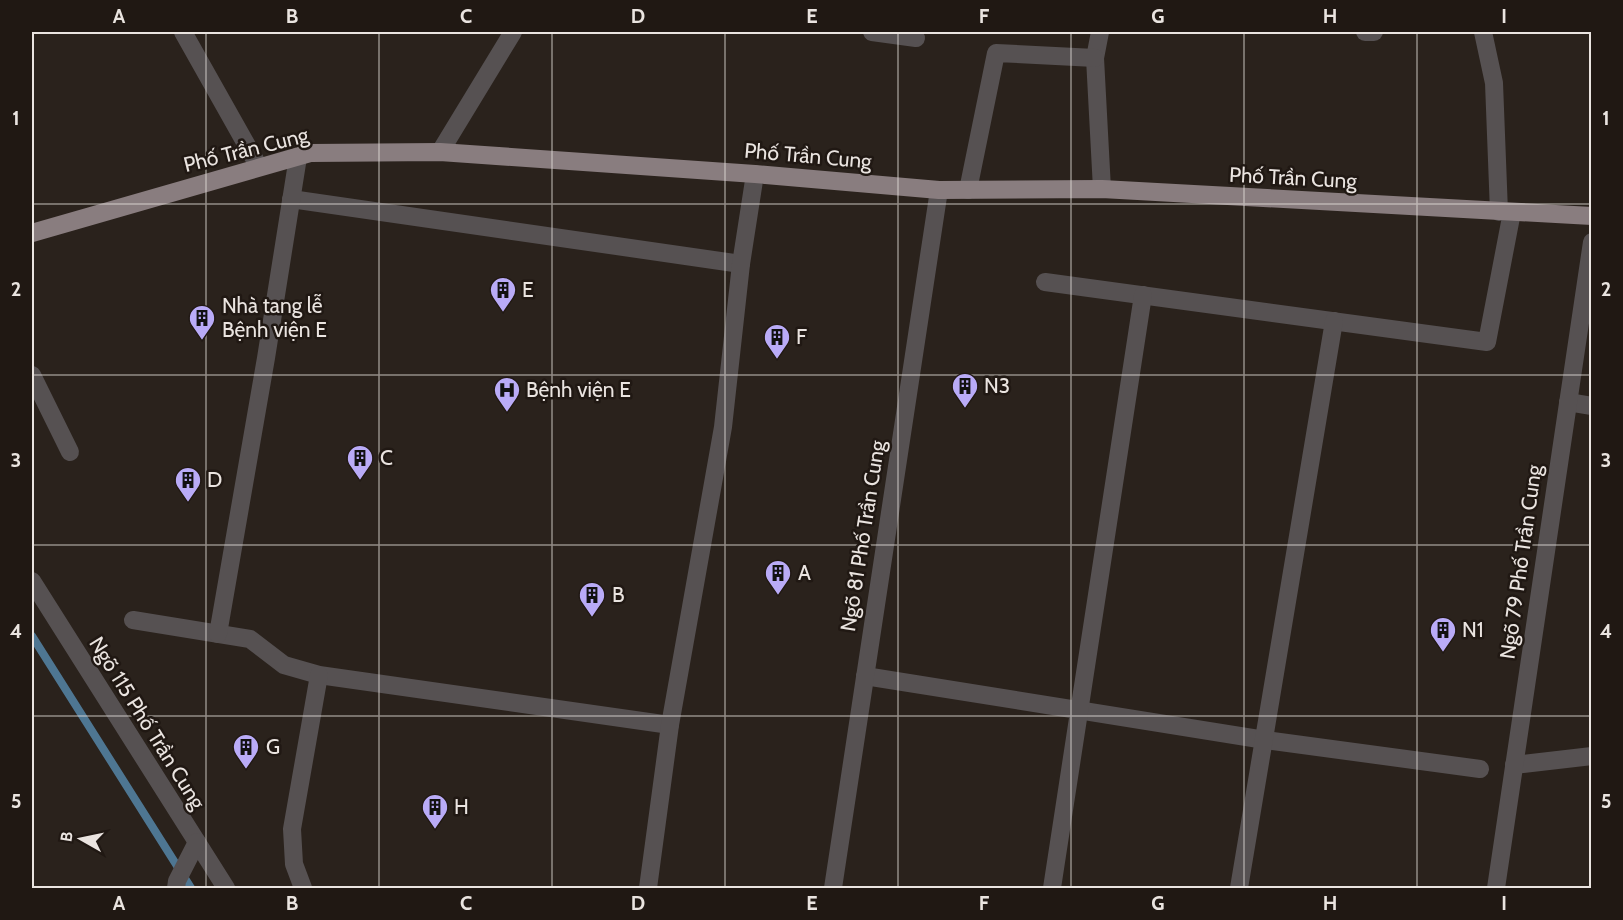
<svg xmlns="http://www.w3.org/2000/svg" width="1623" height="920" font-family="Cabin,sans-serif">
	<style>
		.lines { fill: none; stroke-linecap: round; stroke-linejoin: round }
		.stream { stroke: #4e7692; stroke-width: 8 }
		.minor { stroke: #565152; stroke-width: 18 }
		.major { stroke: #897d7f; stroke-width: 18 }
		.grid { fill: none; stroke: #eae4e0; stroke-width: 1.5; stroke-opacity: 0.55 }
		.labels { text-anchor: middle; stroke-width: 5; stroke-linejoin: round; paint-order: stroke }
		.street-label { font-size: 21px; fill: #eae4e0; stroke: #201813 }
		.poi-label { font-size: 21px; fill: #eae4e0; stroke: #201813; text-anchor: start }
		.neatline { fill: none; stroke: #eae4e0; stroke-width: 2 }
		.grid-label { font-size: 20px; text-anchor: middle; font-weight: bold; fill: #eae4e0 }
	</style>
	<rect width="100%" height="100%" fill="#2a221c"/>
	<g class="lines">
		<!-- stream -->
		<polyline class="stream" points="32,636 191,888"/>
		<!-- minor -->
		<g class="minor">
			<polyline points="183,32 259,167"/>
			<polyline points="872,32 916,38"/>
			<polyline points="1100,32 1095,58 1102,189"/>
			<polyline points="1365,32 1374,32"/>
			<polyline points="1483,32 1494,83 1499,212"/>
			<polyline points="440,152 513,32"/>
			<polyline points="968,190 996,53 1095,58"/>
			<polyline points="291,199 741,264"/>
			<polyline points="1045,282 1487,342 1512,212"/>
			<polyline points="32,375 70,452"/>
			<polyline points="1568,402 1592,406"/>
			<polyline points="32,581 226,888"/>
			<polyline points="133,620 250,639 284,665 319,675 670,725"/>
			<polyline points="218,634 266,358 298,157"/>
			<polyline points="865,676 1265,740 1480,769"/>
			<polyline points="1514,765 1592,756"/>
			<polyline points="176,888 177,881 197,842"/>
			<polyline points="303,888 294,864 292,829 319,675"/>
			<polyline points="648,888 670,725 723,427 741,264 755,174"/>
			<polyline points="833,888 939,190"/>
			<polyline points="1052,888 1143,295"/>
			<polyline points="1239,888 1334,321"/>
			<polyline points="1496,888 1592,242"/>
		</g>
		<!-- major -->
		<polyline class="major" points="32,233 310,153 440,152 755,174 939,190 1102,189 1592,216"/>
	</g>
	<!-- grid -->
	<path class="grid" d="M206 32V888M379 32V888M552 32V888M725 32V888M898 32V888M1071 32V888M1244 32V888M1417 32V888M32 204H1592M32 375H1592M32 545H1592M32 716H1592"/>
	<!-- icons -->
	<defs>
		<g id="building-pin" transform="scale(1.35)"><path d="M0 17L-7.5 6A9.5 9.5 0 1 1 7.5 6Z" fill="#b9abf7" stroke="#201813"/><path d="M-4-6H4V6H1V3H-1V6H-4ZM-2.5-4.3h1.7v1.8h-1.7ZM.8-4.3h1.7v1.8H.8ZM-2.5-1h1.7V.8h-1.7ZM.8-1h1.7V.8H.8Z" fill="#111"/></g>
		<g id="hospital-pin" transform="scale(1.35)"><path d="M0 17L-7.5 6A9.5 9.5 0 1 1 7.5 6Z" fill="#b9abf7" stroke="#201813"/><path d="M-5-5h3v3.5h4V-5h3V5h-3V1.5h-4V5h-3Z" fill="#111"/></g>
	</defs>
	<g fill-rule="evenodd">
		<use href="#building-pin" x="503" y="290"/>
		<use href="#building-pin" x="202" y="318"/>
		<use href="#building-pin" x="777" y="337"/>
		<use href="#building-pin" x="965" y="386"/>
		<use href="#hospital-pin" x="507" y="390"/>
		<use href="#building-pin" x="360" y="458"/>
		<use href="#building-pin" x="188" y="480"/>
		<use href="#building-pin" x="778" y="573"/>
		<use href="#building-pin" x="592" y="595"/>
		<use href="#building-pin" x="1443" y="630"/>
		<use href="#building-pin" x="246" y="747"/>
		<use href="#building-pin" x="435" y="807"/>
	</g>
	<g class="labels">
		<!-- street labels -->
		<g class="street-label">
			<text transform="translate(246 150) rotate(-14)" y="7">Phố Trần Cung</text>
			<text transform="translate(808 156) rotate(5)" y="7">Phố Trần Cung</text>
			<text transform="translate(1293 178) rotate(3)" y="7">Phố Trần Cung</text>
			<text transform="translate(863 536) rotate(-81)" y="7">Ngõ 81 Phố Trần Cung</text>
			<text transform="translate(1521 562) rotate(-82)" y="7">Ngõ 79 Phố Trần Cung</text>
			<text transform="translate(147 723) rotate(58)" y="7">Ngõ 115 Phố Trần Cung</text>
		</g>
		<!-- poi labels -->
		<g class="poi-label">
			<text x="522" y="297">E</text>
			<text x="222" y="313">Nhà tang lễ<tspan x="222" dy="24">Bệnh viện E</tspan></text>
			<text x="796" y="344">F</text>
			<text x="984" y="393">N3</text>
			<text x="526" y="397">Bệnh viện E</text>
			<text x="380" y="465">C</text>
			<text x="207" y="487">D</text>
			<text x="798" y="580">A</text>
			<text x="612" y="602">B</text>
			<text x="1462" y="637">N1</text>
			<text x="266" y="754">G</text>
			<text x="454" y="814">H</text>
		</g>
	</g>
	<!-- border -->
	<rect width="1623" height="920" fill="none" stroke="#201813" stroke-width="66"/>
	<!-- north arrow -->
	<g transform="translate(81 839) rotate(279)" stroke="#201813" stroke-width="4.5" paint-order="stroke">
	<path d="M0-4.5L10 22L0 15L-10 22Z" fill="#eae4e0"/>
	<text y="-9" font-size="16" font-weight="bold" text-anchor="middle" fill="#eae4e0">B</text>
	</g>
	<rect x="33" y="33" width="1557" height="854" class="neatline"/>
	<g class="grid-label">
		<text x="119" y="23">A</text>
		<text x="292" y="23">B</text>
		<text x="466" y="23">C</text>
		<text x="638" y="23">D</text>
		<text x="812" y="23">E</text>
		<text x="984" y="23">F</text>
		<text x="1158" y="23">G</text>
		<text x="1330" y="23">H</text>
		<text x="1504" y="23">I</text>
		<text x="16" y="125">1</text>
		<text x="1606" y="125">1</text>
		<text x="16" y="296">2</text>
		<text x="1606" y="296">2</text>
		<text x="16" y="467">3</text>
		<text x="1606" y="467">3</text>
		<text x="16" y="638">4</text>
		<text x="1606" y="638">4</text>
		<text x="16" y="808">5</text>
		<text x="1606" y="808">5</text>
		<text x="119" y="910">A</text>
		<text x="292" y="910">B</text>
		<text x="466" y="910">C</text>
		<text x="638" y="910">D</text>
		<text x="812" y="910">E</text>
		<text x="984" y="910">F</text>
		<text x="1158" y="910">G</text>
		<text x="1330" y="910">H</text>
		<text x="1504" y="910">I</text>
	</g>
</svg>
